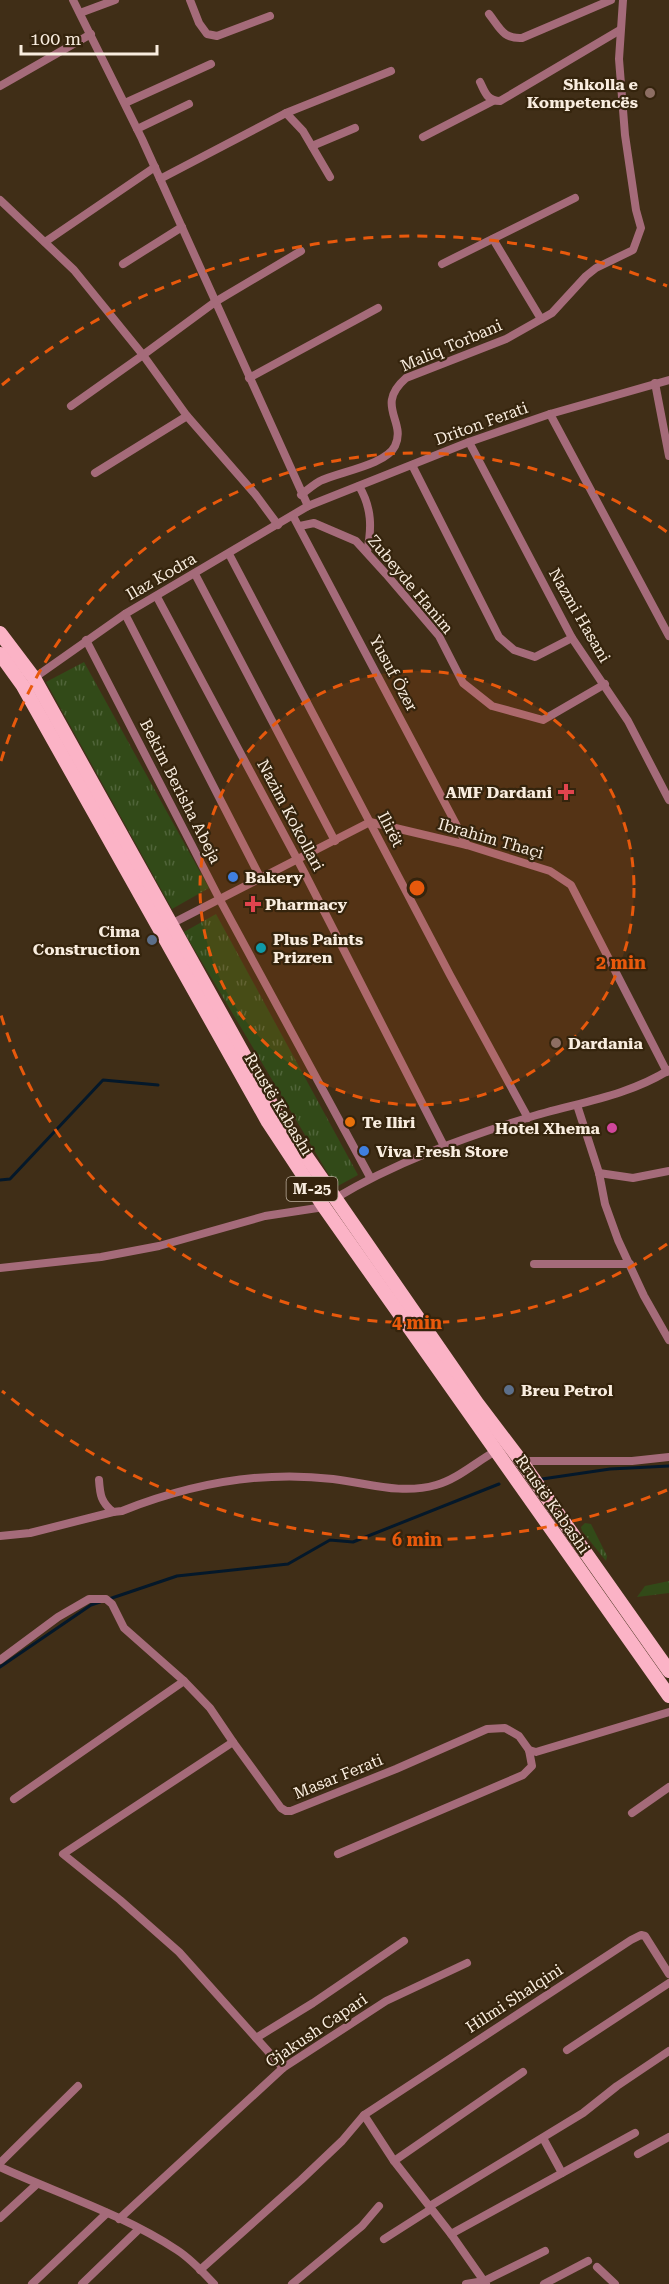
<svg xmlns="http://www.w3.org/2000/svg" width="669" height="2284" font-family="'Roboto Serif',serif">
	<style>
		.grass { fill: url(#grass-tufts) }
		.lines { fill: none; stroke-linecap: round; stroke-linejoin: round }
		.stream { stroke: #04182a; stroke-width: 3 }
		.street { stroke: #a56b7a; stroke-width: 8 }
		.primary { stroke: #fbb3c6; stroke-width: 14 }
		.ring { fill: none; stroke: #e8590c; stroke-width: 3; stroke-dasharray: 10 8 }
		.education-dot { fill: #8d6e63; stroke: #35240d; stroke-width: 2 }
		.health-dot { fill: #e0444e; stroke: #35240d; stroke-width: 2 }
		.shop-dot { fill: #3f7fe0; stroke: #35240d; stroke-width: 2 }
		.service-dot { fill: #5c6f8a; stroke: #35240d; stroke-width: 2 }
		.culture-dot { fill: #0f9aa8; stroke: #35240d; stroke-width: 2 }
		.food-dot { fill: #e8710a; stroke: #35240d; stroke-width: 2 }
		.hotel-dot { fill: #d1479c; stroke: #35240d; stroke-width: 2 }
		.labels { text-anchor: middle; stroke-width: 4.5; stroke-linejoin: round; paint-order: stroke }
		.shield { fill: #35240d; stroke: #beb1a0; stroke-width: 1.5 }
		.shield-label { font-size: 15px; font-weight: bold; fill: #f9eddf }
		.poi-label { font-size: 16px; font-weight: bold; fill: #f9eddf; stroke: #35240d; text-anchor: start }
		.street-label { font-size: 16px; fill: #f9eddf; stroke: #35240d }
		.centre { fill: #e8590c; stroke: #35240d; stroke-width: 3 }
		.ring-label { font-size: 18px; text-anchor: middle; font-weight: bold; fill: #e8590c; stroke: #35240d; stroke-width: 4.5; stroke-linejoin: round; paint-order: stroke }
	</style>
	<defs>
		<pattern id="grass-tufts" width="24" height="20" patternUnits="userSpaceOnUse" patternTransform="scale(1.5)"><rect width="24" height="20" fill="#324a18"/><path d="M3 7l-1-3M5 7V3M7 7l1-3M15 17l-1-3M17 17v-4M19 17l1-3" fill="none" stroke="#506439"/></pattern>
	</defs>
	<rect width="100%" height="100%" fill="#402e17"/>
	<!-- grass -->
	<g class="grass">
		<polygon points="84,662 209,888 172,909 46,682"/>
		<polygon points="216,914 358,1175 336,1187 184,932"/>
		<polygon points="585,1523 591,1524 607,1556 606,1561 582,1531 581,1527"/>
		<polygon points="669,1581 669,1593 637,1597 645,1586"/>
	</g>
	<g class="lines">
		<!-- stream -->
		<g class="stream">
			<polyline points="0,1180 10,1179 103,1080 158,1085"/>
			<polyline points="542,1479 610,1469 669,1466"/>
			<polyline points="109,1599 177,1576 288,1564 330,1540 353,1542 499,1484"/>
			<polyline points="0,1667 91,1605 100,1602"/>
		</g>
		<!-- street -->
		<g class="street">
			<polyline points="73,0 142,139 308,506"/>
			<polyline points="190,0 199,23 207,34 217,36 270,16"/>
			<polyline points="80,13 115,0"/>
			<path d="M489 14C500 28 503 39 522 38L611 0"/>
			<path d="M480 82C485 92 487 101 500 101L620 30"/>
			<polyline points="0,86 91,34"/>
			<polyline points="125,103 211,64"/>
			<polyline points="286,113 391,71"/>
			<polyline points="137,129 189,104"/>
			<polyline points="423,137 493,101"/>
			<polyline points="312,146 355,128"/>
			<polyline points="160,179 286,113 303,131 330,177"/>
			<polyline points="0,200 74,270 143,355 71,406"/>
			<polyline points="493,239 541,319"/>
			<polyline points="45,242 155,167"/>
			<polyline points="123,264 182,227"/>
			<polyline points="442,264 575,198"/>
			<polyline points="249,378 378,308"/>
			<polyline points="655,383 669,456"/>
			<polyline points="550,414 669,636"/>
			<polyline points="469,442 572,638 628,721 669,800"/>
			<polyline points="412,465 499,637 514,650 535,657 572,638"/>
			<polyline points="95,473 187,416"/>
			<path d="M359 486C372 508 372 528 367 552"/>
			<path d="M301 495C307 490 313 485 320 481 338 472 386 465 395 446 407 421 374 406 406 378L506 339 552 313 586 276 596 268 633 250 641 228 636 210 625 135 619 59 623 0"/>
			<polyline points="293,516 467,845"/>
			<polyline points="278,525 255,494 187,416 143,355 215,302 301,251"/>
			<polyline points="300,526 314,523 356,541 386,574 439,636 463,683 492,706 543,720 605,684"/>
			<polyline points="229,554 450,975 528,1118"/>
			<polyline points="195,574 335,841"/>
			<polyline points="157,597 304,872 444,1146"/>
			<polyline points="125,614 261,879"/>
			<polyline points="86,640 220,900 370,1177"/>
			<polyline points="34,678 125,614 308,506 469,442 550,414 669,380"/>
			<polyline points="169,925 370,822 467,845 550,871 571,885 667,1072"/>
			<polyline points="577,1105 599,1173 605,1204 618,1240 644,1296 669,1340"/>
			<polyline points="599,1173 633,1178 669,1171"/>
			<path d="M334 1199C394 1163 460 1139 527 1118 575 1103 626 1097 669 1070"/>
			<polyline points="534,1264 630,1264"/>
			<polyline points="0,1268 101,1257 159,1246 265,1216 324,1207"/>
			<polyline points="521,1461 632,1461 669,1457"/>
			<path d="M99 1480C100 1495 101 1502 113 1512L122 1511C190 1484 259 1470 333 1479 368 1483 401 1495 436 1485 458 1479 477 1461 496 1451"/>
			<polyline points="0,1536 30,1533 113,1512"/>
			<polyline points="0,1660 58,1617 89,1599 106,1599 112,1604 124,1628 184,1681 210,1708 233,1742"/>
			<polyline points="529,1750 536,1752 669,1712"/>
			<polyline points="14,1799 184,1681"/>
			<polyline points="632,1813 669,1787"/>
			<polyline points="256,2038 313,2003 404,1941"/>
			<polyline points="567,2050 669,1983"/>
			<polyline points="283,2068 179,1952 120,1900 63,1854 233,1742 281,1808 286,1811 291,1811 396,1769 487,1729 505,1728 519,1736 529,1750 532,1766 523,1775 338,1854"/>
			<polyline points="364,2115 394,2161 451,2234 486,2284"/>
			<polyline points="543,2138 562,2173"/>
			<polyline points="638,2154 669,2137"/>
			<polyline points="394,2161 523,2072"/>
			<polyline points="0,2163 78,2086"/>
			<path d="M0 2167C59 2194 122 2214 177 2250 191 2259 203 2272 214 2284"/>
			<polyline points="430,2206 583,2113 617,2086 669,2051"/>
			<polyline points="0,2218 37,2184"/>
			<polyline points="119,2219 283,2068 386,2001 467,1963"/>
			<polyline points="451,2234 635,2133"/>
			<polyline points="384,2239 431,2209"/>
			<polyline points="597,2267 615,2284"/>
			<polyline points="200,2270 301,2180 342,2141 364,2115 631,1940 641,1935 645,1936 669,1974"/>
			<polyline points="32,2284 107,2213"/>
			<polyline points="82,2284 139,2229"/>
			<polyline points="292,2284 362,2226 379,2206"/>
			<polyline points="466,2284 484,2281 545,2251"/>
			<polyline points="544,2284 588,2261"/>
		</g>
		<!-- primary -->
		<g class="primary">
			<polyline points="0,633 34,678 277,1114 477,1403 521,1461 669,1671"/>
			<polyline points="0,654 23,686 268,1122 324,1207 669,1696"/>
		</g>
	</g>
	<!-- distance rings -->
	<circle cx="417" cy="888" r="217" fill="#e8590c" fill-opacity=".12"/>
	<g class="ring">
		<circle cx="417" cy="888" r="217"/>
		<path d="M667 1244A435 435 0 0 1 1 1015M1 761A435 435 0 0 1 667 532"/>
		<path d="M667 1490A652 652 0 0 1 2 1391M2 385A652 652 0 0 1 667 286"/>
	</g>
	<!-- markers -->
	<g class="education-dot">
		<circle cx="650" cy="93" r="6"/>
		<circle cx="556" cy="1043" r="6"/>
	</g>
	<g class="health-dot">
		<path d="M563 783h6v6h6v6h-6v6h-6v-6h-6v-6h6z"/>
		<path d="M250 895h6v6h6v6h-6v6h-6v-6h-6v-6h6z"/>
	</g>
	<g class="shop-dot">
		<circle cx="233" cy="877" r="6"/>
		<circle cx="364" cy="1151" r="6"/>
	</g>
	<g class="service-dot">
		<circle cx="152" cy="940" r="6"/>
		<circle cx="509" cy="1390" r="6"/>
	</g>
	<circle class="culture-dot" cx="261" cy="948" r="6"/>
	<circle class="food-dot" cx="350" cy="1122" r="6"/>
	<circle class="hotel-dot" cx="612" cy="1128" r="6"/>
	<g class="labels">
		<!-- shield labels -->
		<rect class="shield" x="286.5" y="1177" width="51" height="24" rx="4.5"/>
		<g class="shield-label">
			<text x="312" y="1194">M-25</text>
		</g>
		<!-- poi labels -->
		<g class="poi-label">
			<text x="638" y="90" text-anchor="end">Shkolla e<tspan x="638" dy="18">Kompetencës</tspan></text>
			<text x="552" y="798" text-anchor="end">AMF Dardani</text>
			<text x="245" y="883">Bakery</text>
			<text x="265" y="910">Pharmacy</text>
			<text x="140" y="937" text-anchor="end">Cima<tspan x="140" dy="18">Construction</tspan></text>
			<text x="273" y="945">Plus Paints<tspan x="273" dy="18">Prizren</tspan></text>
			<text x="568" y="1049">Dardania</text>
			<text x="362" y="1128">Te Iliri</text>
			<text x="600" y="1134" text-anchor="end">Hotel Xhema</text>
			<text x="376" y="1157">Viva Fresh Store</text>
			<text x="521" y="1396">Breu Petrol</text>
		</g>
		<!-- street labels -->
		<g class="street-label">
			<text transform="translate(451 345) rotate(-23)" y="6">Maliq Torbani</text>
			<text transform="translate(481 423) rotate(-20)" y="6">Driton Ferati</text>
			<text transform="translate(161 576) rotate(-30)" y="6">Ilaz Kodra</text>
			<text transform="translate(411 584) rotate(50)" y="6">Zubeyde Hanim</text>
			<text transform="translate(580 615) rotate(60)" y="6">Nazmi Hasani</text>
			<text transform="translate(394 673) rotate(62)" y="6">Yusuf Özer</text>
			<text transform="translate(181 791) rotate(63)" y="6">Bekim Berisha Abeja</text>
			<text transform="translate(291 815) rotate(62)" y="6">Nazim Kokollari</text>
			<text transform="translate(391 829) rotate(63)" y="6">Ilirët</text>
			<text transform="translate(491 838) rotate(16)" y="6">Ibrahim Thaçi</text>
			<text transform="translate(279 1104) rotate(59)" y="6">Rrustë Kabashi</text>
			<text transform="translate(553 1504) rotate(55)" y="6">Rrustë Kabashi</text>
			<text transform="translate(338 1776) rotate(-22)" y="6">Masar Ferati</text>
			<text transform="translate(514 1998) rotate(-33)" y="6">Hilmi Shalqini</text>
			<text transform="translate(316 2030) rotate(-34)" y="6">Gjakush Capari</text>
		</g>
	</g>
	<circle cx="417" cy="888" r="9" class="centre"/>
	<g class="ring-label">
		<text x="621" y="969">2 min</text>
		<text x="417" y="1329">4 min</text>
		<text x="417" y="1546">6 min</text>
	</g>
	<!-- scale -->
	<path d="M21 45v9h136v-9" fill="none" stroke="#f9eddf" stroke-width="3"/>
	<text x="30" y="45" font-size="18" fill="#f9eddf" stroke="#35240d" stroke-width="4.5" paint-order="stroke">100 m</text>
</svg>
